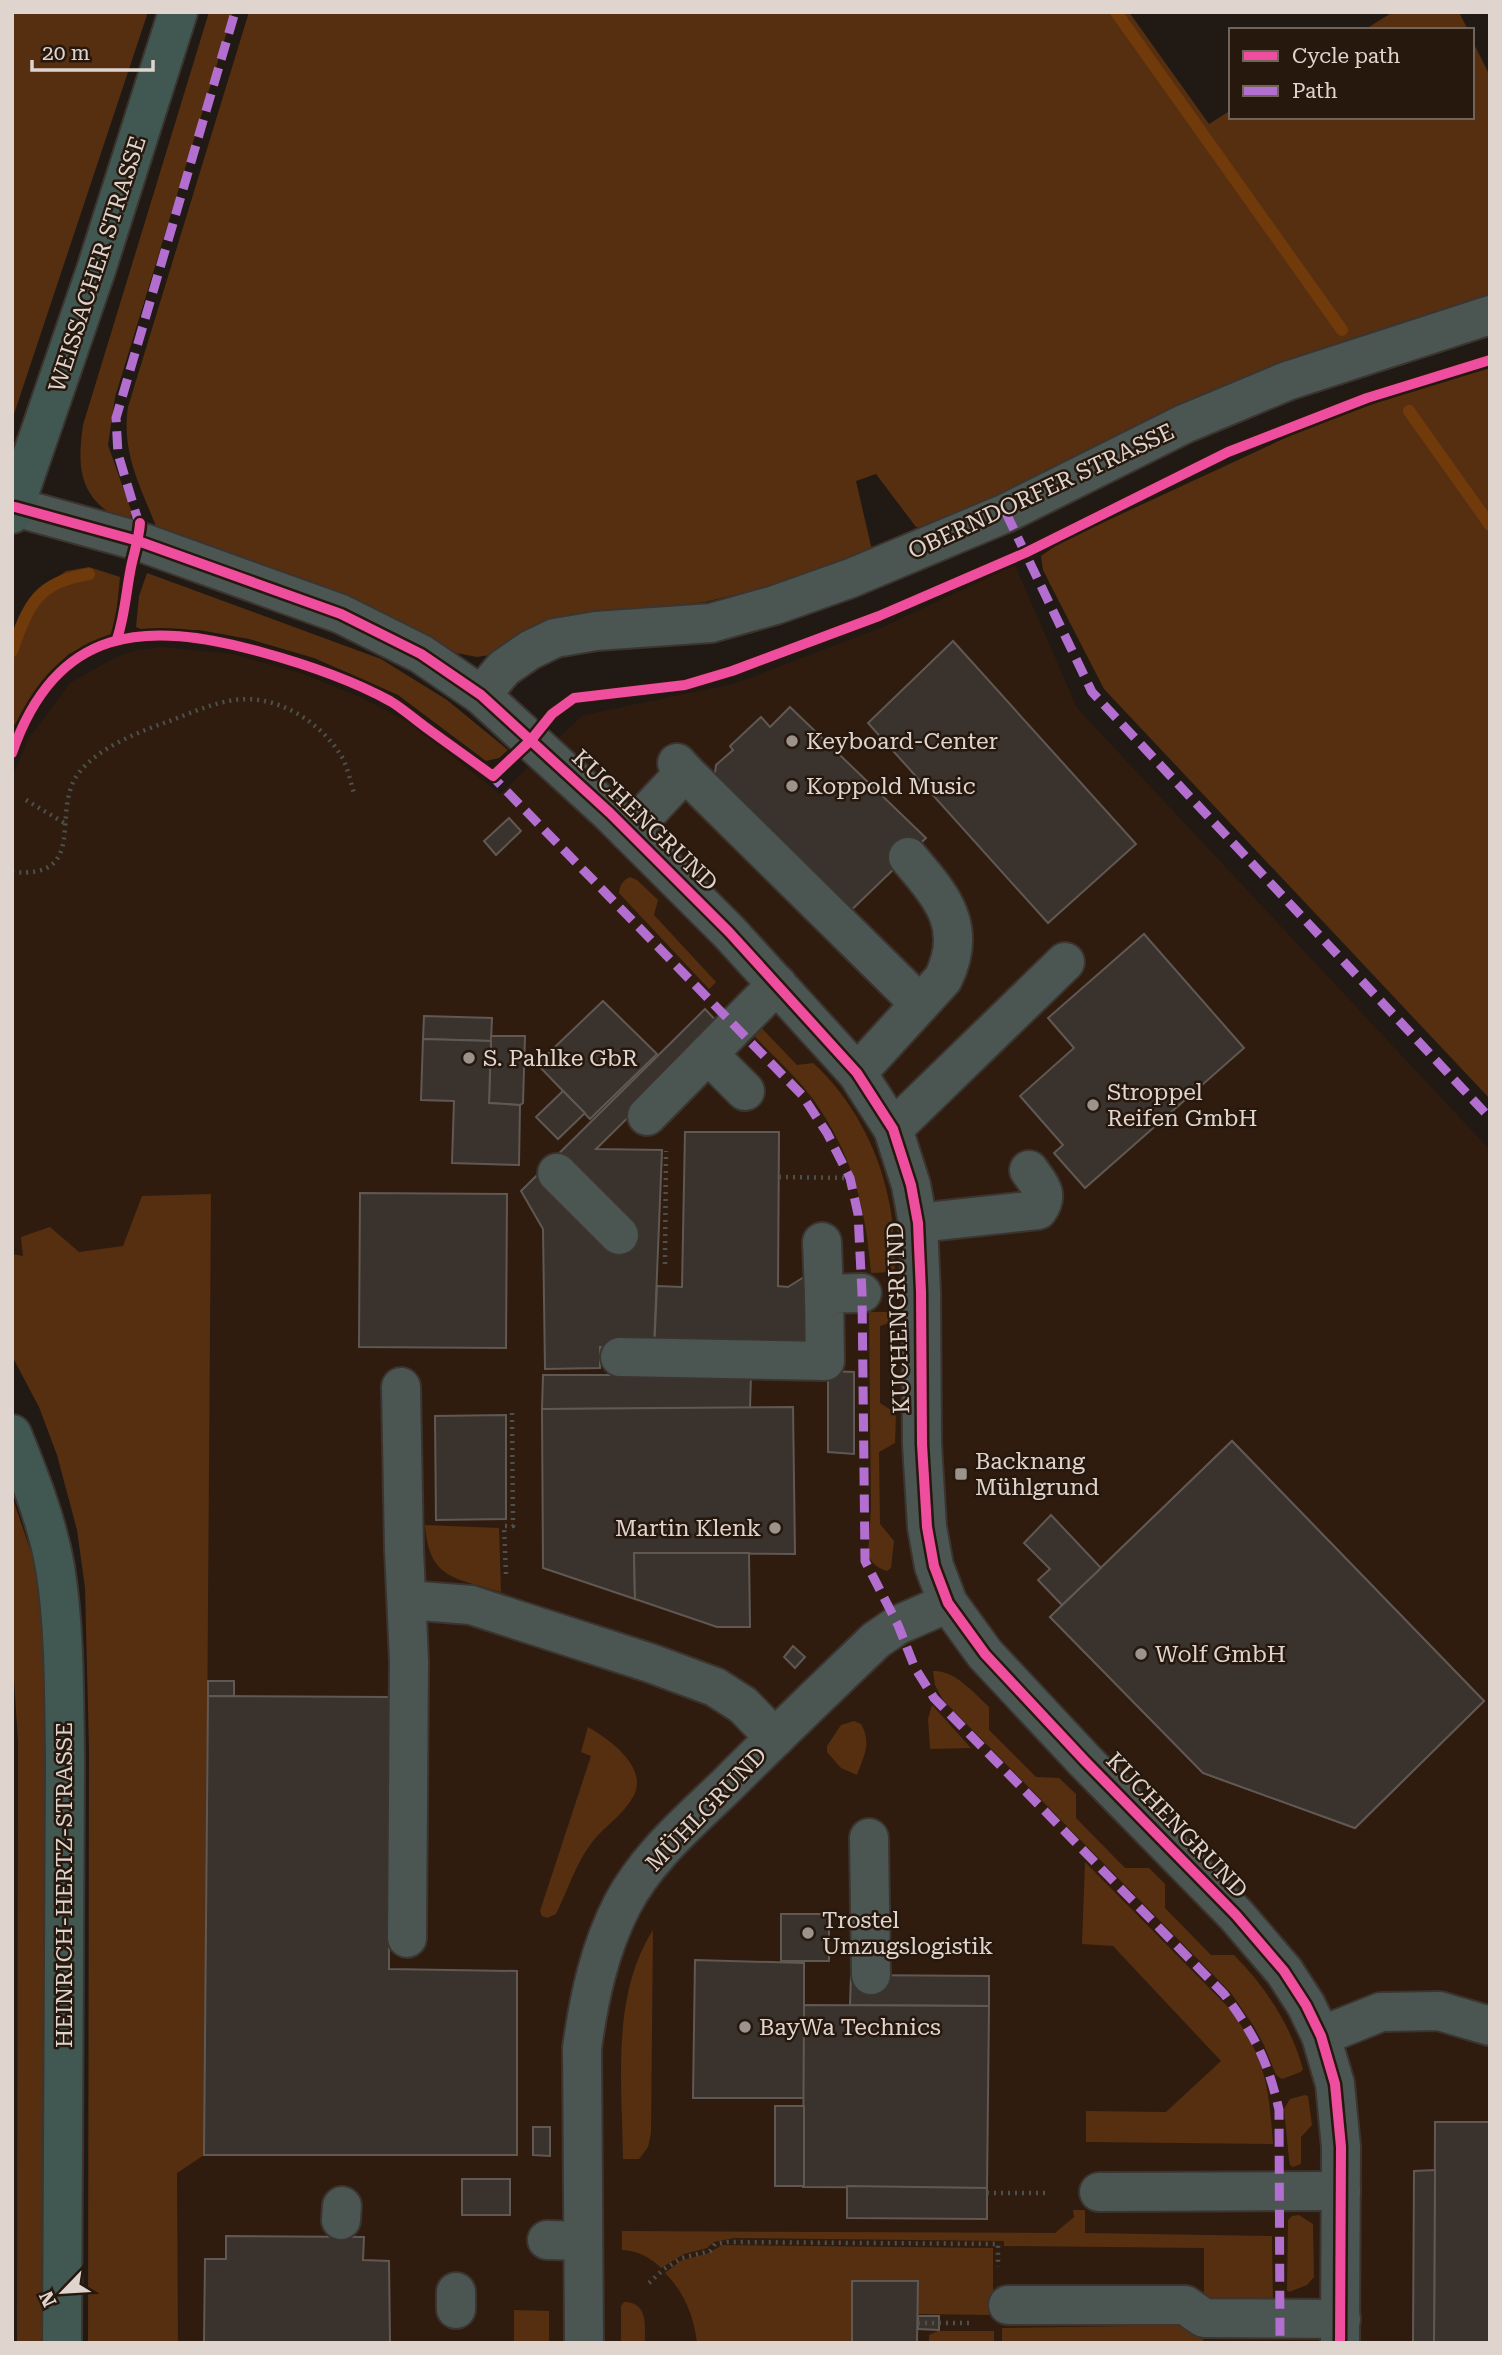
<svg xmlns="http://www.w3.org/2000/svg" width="1502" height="2355" font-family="'Roboto Serif',serif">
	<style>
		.built { fill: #2f1c0f }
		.green { fill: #562f11 }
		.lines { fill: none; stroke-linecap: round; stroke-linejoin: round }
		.stream { stroke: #703a0b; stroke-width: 12 }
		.building { fill: #39322d; stroke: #605853; stroke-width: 2 }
		.minor-casing { stroke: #3b342f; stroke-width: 42 }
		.major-casing { stroke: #3b342f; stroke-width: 42 }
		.path { stroke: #4c514e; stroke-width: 4.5; stroke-dasharray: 2 5; stroke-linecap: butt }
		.minor { stroke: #4b5552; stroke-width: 38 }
		.major { stroke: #415752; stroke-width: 38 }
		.quiet { stroke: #b36fd0; stroke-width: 9; stroke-dasharray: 18 9; stroke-linecap: butt }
		.cycleway-casing { stroke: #27180e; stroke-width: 15 }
		.cycleway { stroke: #ef4d9e; stroke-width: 10 }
		.poi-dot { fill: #9d938d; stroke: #27180e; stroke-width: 2.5 }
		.labels { text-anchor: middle; stroke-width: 5; stroke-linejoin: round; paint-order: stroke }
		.street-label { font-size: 23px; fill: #e0d5ce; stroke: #27180e }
		.poi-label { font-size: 23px; fill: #e0d5ce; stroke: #27180e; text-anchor: start }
	</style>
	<rect width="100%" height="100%" fill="#211914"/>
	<!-- built -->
	<polygon class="built" points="1015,565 1077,708 1490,1150 1490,2343 128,2343 135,1283 12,1254 12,777 29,738 70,683 116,657 137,650 161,647 232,654 300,673 360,697 412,724 500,794 583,715 733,684 883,627"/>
	<!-- green -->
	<g class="green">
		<polygon points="12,12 148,12 12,420"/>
		<path d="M209 12H233L115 397 108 445 132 513 129 524C81 501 76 474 83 425Z"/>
		<path d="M249 12H1129L1209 124 1231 110V117H1472V40L1490 76V299L931 527H916L876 474 856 481 872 550 783 583 705 602 568 619 502 653 477 657 456 653 383 614 157 529C141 487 121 453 128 407Z"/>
		<polygon points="1393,12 1459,12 1468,30 1364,30"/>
		<polygon points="1490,368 1490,1099 1104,689 1049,582 1043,570 1041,556 1061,542 1294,434 1386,399"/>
		<polygon points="89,567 120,577 116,619 112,634 69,654 47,675 12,729 12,642 23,612 41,589 66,571"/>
		<polygon points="147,573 381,659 447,700 508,750 499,758 486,761 398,695 314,658 249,639 199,630 143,630 136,627 139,596"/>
		<path d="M630 877 637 880 658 900 654 915 716 982 709 989 619 893C620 885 622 881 630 877Z"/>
		<path d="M753 1019 797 1065 813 1063C851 1097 878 1148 888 1197 894 1222 894 1247 895 1272L871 1273C866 1209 853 1156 815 1102 796 1075 768 1052 746 1027Z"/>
		<polygon points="211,1194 204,2155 177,2173 178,2343 88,2343 89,1750 85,1588 77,1530 57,1455 39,1407 12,1356 12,1254 23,1256 21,1237 50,1227 79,1252 123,1246 142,1196"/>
		<path d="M869 1312H890L893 1316 889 1323 880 1326V1403L896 1413 895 1443 879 1452 880 1524 894 1541 891 1568 887 1571C879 1569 871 1563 868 1555L871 1509Z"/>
		<polygon points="12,1496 34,1561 45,1622 45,2343 17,2343 18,1742 12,1648"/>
		<path d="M425 1525 499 1528 501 1592C456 1578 429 1580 425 1525Z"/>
		<path d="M933 1671C955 1670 974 1693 989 1707V1730L1036 1777 1059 1778 1076 1794V1818L1125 1868H1149L1165 1884V1908L1211 1955H1234C1266 1987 1291 2026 1303 2069L1301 2072 1282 2079 1276 2075 1264 2045 1253 2025 1231 1993 943 1700 935 1685Z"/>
		<polygon points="932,1705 971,1748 930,1749 928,1719"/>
		<path d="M854 1721 861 1724C872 1743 864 1756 857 1775L841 1768 827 1752V1746L841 1725Z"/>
		<path d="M588 1727C609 1739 650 1768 633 1797 623 1815 605 1826 593 1841 576 1862 568 1890 556 1914L547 1918 542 1916 540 1911 591 1756 581 1752Z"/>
		<path d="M1085 1862 1229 2008C1265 2056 1269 2086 1273 2144L1086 2142V2111L1166 2112 1221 2061 1113 1946 1082 1944Z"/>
		<path d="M653 1930 651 2133 648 2147 639 2159H623C622 2084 611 1996 653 1930Z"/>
		<polygon points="1305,2095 1308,2096 1312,2125 1301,2137 1301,2164 1293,2167 1290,2165 1289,2159 1284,2109 1290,2099"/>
		<path d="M1073 2210H1085V2233L1272 2236 1273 2307 1204 2306V2248L1004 2246V2241L734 2238 714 2242 707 2248 684 2254 661 2268C650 2257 638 2251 622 2250V2231L1055 2233 1074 2217Z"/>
		<polygon points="1299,2215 1313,2224 1314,2277 1307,2285 1289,2292 1287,2290 1288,2220 1292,2216"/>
		<path d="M722 2245 993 2248V2315L918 2314V2281H853L852 2343H697C694 2316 684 2292 665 2273L680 2261 709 2253Z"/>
		<path d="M624 2302C648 2302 645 2325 645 2343H621V2306Z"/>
		<polygon points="514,2310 549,2311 549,2343 514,2343"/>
		<polygon points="1204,2325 1203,2343 1002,2343 1002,2328"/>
		<polygon points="938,2331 994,2331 994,2343 929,2343 929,2335"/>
	</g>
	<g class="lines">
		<!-- stream -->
		<g class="stream">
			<polyline points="1116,12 1342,330"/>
			<polyline points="1409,411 1490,525"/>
			<path d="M12 651C29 603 37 583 89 574"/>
		</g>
	</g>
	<!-- building -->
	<g class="building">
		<polygon points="953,641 1136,844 1048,923 868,723"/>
		<polygon points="790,707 926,838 842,919 714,781 716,765 733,750 730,746 761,717 770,727"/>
		<polygon points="509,818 521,831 496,855 484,841"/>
		<polygon points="1144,934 1244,1048 1085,1188 1054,1153 1063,1145 1020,1096 1074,1048 1048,1018"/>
		<polygon points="603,1001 657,1054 590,1119 537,1064"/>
		<polygon points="705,1009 721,1026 596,1149 662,1150 654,1348 600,1347 600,1368 545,1369 543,1229 521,1191"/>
		<polygon points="424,1016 492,1018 491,1041 423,1039"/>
		<polygon points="491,1036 525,1036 523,1103 520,1105 489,1103"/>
		<polygon points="423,1039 491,1041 489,1103 520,1105 519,1165 452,1163 454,1101 421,1100"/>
		<polygon points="563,1091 585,1113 558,1139 536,1117"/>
		<polygon points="685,1132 779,1132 778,1286 788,1287 812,1272 818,1354 654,1353 657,1286 682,1287"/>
		<polygon points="360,1193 507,1194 506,1348 359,1347"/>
		<polygon points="828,1371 854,1372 854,1454 828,1452"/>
		<polygon points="543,1375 751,1375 750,1408 542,1409"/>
		<polygon points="793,1407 795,1554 634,1553 635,1599 543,1568 542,1409"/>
		<polygon points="506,1415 506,1519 436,1520 435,1416"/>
		<polygon points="1232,1441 1484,1701 1355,1828 1203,1773 1050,1617"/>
		<polygon points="1232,1441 1484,1701 1355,1828 1203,1773 1050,1617"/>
		<polygon points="1051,1515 1101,1568 1062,1605 1038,1580 1050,1569 1024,1543"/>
		<polygon points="634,1553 749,1553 750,1627 717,1627 635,1599"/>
		<polygon points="793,1646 805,1657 795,1668 784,1657"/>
		<rect x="208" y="1681" width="26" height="15"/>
		<polygon points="208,1696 390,1697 389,1969 517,1971 517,2155 204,2155"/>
		<rect x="781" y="1914" width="48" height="47"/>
		<polygon points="695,1960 804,1963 804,2098 693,2098"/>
		<polygon points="851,1975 989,1976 989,2006 850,2005"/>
		<polygon points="804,2005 989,2006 987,2188 803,2187"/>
		<rect x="775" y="2106" width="29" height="80"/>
		<polygon points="1435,2122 1490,2122 1490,2343 1434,2343"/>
		<polygon points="533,2127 550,2127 550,2156 533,2155"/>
		<polygon points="1435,2170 1434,2343 1413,2343 1414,2171"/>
		<rect x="462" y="2179" width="48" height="36"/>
		<polygon points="847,2186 987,2188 987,2219 847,2218"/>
		<polygon points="226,2236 364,2237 363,2260 389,2261 390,2343 204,2343 205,2259 226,2259"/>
		<polygon points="852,2281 918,2281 917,2343 852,2343"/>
		<polygon points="918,2316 939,2316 939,2330 918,2329"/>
	</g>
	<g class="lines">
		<!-- minor casing -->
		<g class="minor-casing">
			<g id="minor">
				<polyline points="15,507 138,541 341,614 421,654 481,695 610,813 729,932 857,1073 893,1129 911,1185 918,1223 921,1292 922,1444 927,1527 934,1566 948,1603 985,1654 1085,1761 1236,1915 1284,1971 1306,2005 1321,2036 1335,2084 1341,2147 1340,2343"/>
				<polyline points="481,695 504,668 530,650 555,638 596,631 711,623 775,605 851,578 1006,513 1184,424 1287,381 1490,315"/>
				<polyline points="685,772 920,1004"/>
				<polyline points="629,832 685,772 677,763"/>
				<polyline points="708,1054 745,1091"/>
				<path d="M857 1073 943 979C969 926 941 896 908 857"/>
				<polyline points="647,1116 777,984"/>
				<polyline points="893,1129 1065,962"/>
				<polyline points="557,1173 619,1235"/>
				<path d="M918 1223 1038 1210C1050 1193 1039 1185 1029 1170"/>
				<polyline points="822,1242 824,1294"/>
				<polyline points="620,1357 825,1361 824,1294 862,1293"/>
				<polyline points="401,1387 404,1549 409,1661 407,1938"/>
				<polyline points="407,1600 471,1605 650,1663 715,1687 743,1705 775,1738"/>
				<polyline points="869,1838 871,1975"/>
				<polyline points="1321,2036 1381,2012 1439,2011 1490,2026"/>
				<polyline points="1099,2192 1341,2191"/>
				<polyline points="341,2220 342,2206"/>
				<polyline points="547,2240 583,2241"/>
				<polyline points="456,2292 456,2309"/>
				<polyline points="1008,2305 1185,2305 1204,2318 1341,2319"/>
				<path d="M584 2343 582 2048C589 1998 599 1950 622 1905 647 1857 689 1822 727 1785 776 1736 826 1688 876 1640L898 1625 948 1603"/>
			</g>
		</g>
		<!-- major casing -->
		<g class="major-casing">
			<g id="major">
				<polyline points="12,514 96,270 178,12"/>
				<path d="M12 1434C29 1476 47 1521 55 1567 65 1630 64 1696 65 1760L62 2343"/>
			</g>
		</g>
		<!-- path -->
		<g class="path">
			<polyline points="26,800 66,824"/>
			<path d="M12 872C90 879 50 812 78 774 96 749 136 733 164 723 187 715 211 703 235 700 277 694 321 722 342 757 348 768 350 781 354 793"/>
			<polyline points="779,1177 850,1178"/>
			<polyline points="665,1264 666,1151"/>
			<polyline points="506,1574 504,1526 513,1526 512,1413"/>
			<polyline points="987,2193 1047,2193"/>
			<polyline points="649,2283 664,2269 682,2258 710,2251 715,2244 727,2242 998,2244 998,2267"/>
			<polyline points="918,2323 973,2323"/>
		</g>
		<!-- minor -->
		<use href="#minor" class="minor"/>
		<!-- major -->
		<use href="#major" class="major"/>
		<!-- quiet -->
		<g class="quiet">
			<polyline points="1006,513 1092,692 1490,1118"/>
			<polyline points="140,527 118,454 116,418 235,12"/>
			<path d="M488 772 802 1095 827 1133 850 1178 858 1214 862 1293 865 1561 898 1625 915 1668 934 1698 1224 1994C1254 2034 1268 2061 1279 2110L1280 2343"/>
		</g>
		<!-- cycleway casing -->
		<g class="cycleway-casing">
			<g id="cycleway">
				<polyline points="15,507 138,541 341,614 421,654 481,695 610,813 729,932 857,1073 893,1129 911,1185 918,1223 921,1292 922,1444 927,1527 934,1566 948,1603 985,1654 1085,1761 1236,1915 1284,1971 1306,2005 1321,2036 1335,2084 1341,2147 1340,2343"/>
				<path d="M117 639C125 615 126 592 131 567 134 552 139 539 140 523"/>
				<path d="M12 753C57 625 145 620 261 652 305 664 350 679 390 701 402 708 413 718 424 726 447 743 470 759 493 776L531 740 552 714 574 698 685 685 732 671 879 616 1025 553 1228 452 1367 398 1490 360"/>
			</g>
		</g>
		<!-- cycleway -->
		<use href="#cycleway" class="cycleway"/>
	</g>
	<!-- markers -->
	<g class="poi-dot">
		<circle cx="792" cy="741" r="7"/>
		<circle cx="792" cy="786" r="7"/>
		<circle cx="469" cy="1058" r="7"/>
		<circle cx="1093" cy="1105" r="7"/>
		<rect x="954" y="1467" width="14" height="14" rx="3.5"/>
		<circle cx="775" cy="1528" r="7"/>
		<circle cx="1141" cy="1654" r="7"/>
		<circle cx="808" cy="1933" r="7"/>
		<circle cx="745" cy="2027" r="7"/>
	</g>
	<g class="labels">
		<!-- street labels -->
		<g class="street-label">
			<text transform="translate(97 264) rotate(-72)" y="8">WEISSACHER STRASSE</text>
			<text transform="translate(1041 491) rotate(-25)" y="8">OBERNDORFER STRASSE</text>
			<text transform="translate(645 820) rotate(44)" y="8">KUCHENGRUND</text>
			<text transform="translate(898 1318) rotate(-92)" y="8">KUCHENGRUND</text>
			<text transform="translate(706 1809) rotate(-46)" y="8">MÜHLGRUND</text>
			<text transform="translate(1177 1825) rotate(46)" y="8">KUCHENGRUND</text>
			<text transform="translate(64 1885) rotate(-90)" y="8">HEINRICH-HERTZ-STRASSE</text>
		</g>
		<!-- poi labels -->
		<g class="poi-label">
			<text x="806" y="749">Keyboard-Center</text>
			<text x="806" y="794">Koppold Music</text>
			<text x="483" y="1066">S. Pahlke GbR</text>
			<text x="1107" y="1100">Stroppel<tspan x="1107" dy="26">Reifen GmbH</tspan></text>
			<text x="975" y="1469">Backnang<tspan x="975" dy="26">Mühlgrund</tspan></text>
			<text x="761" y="1536" text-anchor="end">Martin Klenk</text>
			<text x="1155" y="1662">Wolf GmbH</text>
			<text x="822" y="1928">Trostel<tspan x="822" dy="26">Umzugslogistik</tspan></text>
			<text x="759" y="2035">BayWa Technics</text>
		</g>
	</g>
	<!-- border -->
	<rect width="1502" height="2355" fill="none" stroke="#e0d5ce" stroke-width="28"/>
	<!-- legend -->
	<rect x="1229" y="28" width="245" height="91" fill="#27180e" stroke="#71645b" stroke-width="2"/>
	<rect x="1243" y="51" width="35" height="10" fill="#ef4d9e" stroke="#71645b" stroke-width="2"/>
	<text x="1292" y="63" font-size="21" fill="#e0d5ce">Cycle path</text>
	<rect x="1243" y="86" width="35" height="10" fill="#b36fd0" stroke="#71645b" stroke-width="2"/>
	<text x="1292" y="98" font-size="21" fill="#e0d5ce">Path</text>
	<!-- north arrow -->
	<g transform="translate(63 2292) rotate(245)" stroke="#27180e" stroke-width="5" paint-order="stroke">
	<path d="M0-5L12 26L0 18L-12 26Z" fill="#e0d5ce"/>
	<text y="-10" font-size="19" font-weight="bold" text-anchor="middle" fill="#e0d5ce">N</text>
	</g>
	<!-- scale -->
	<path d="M32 60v10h121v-10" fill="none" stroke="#e0d5ce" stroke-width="3.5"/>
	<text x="42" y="60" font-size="21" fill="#e0d5ce" stroke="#27180e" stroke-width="5" paint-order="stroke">20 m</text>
</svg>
